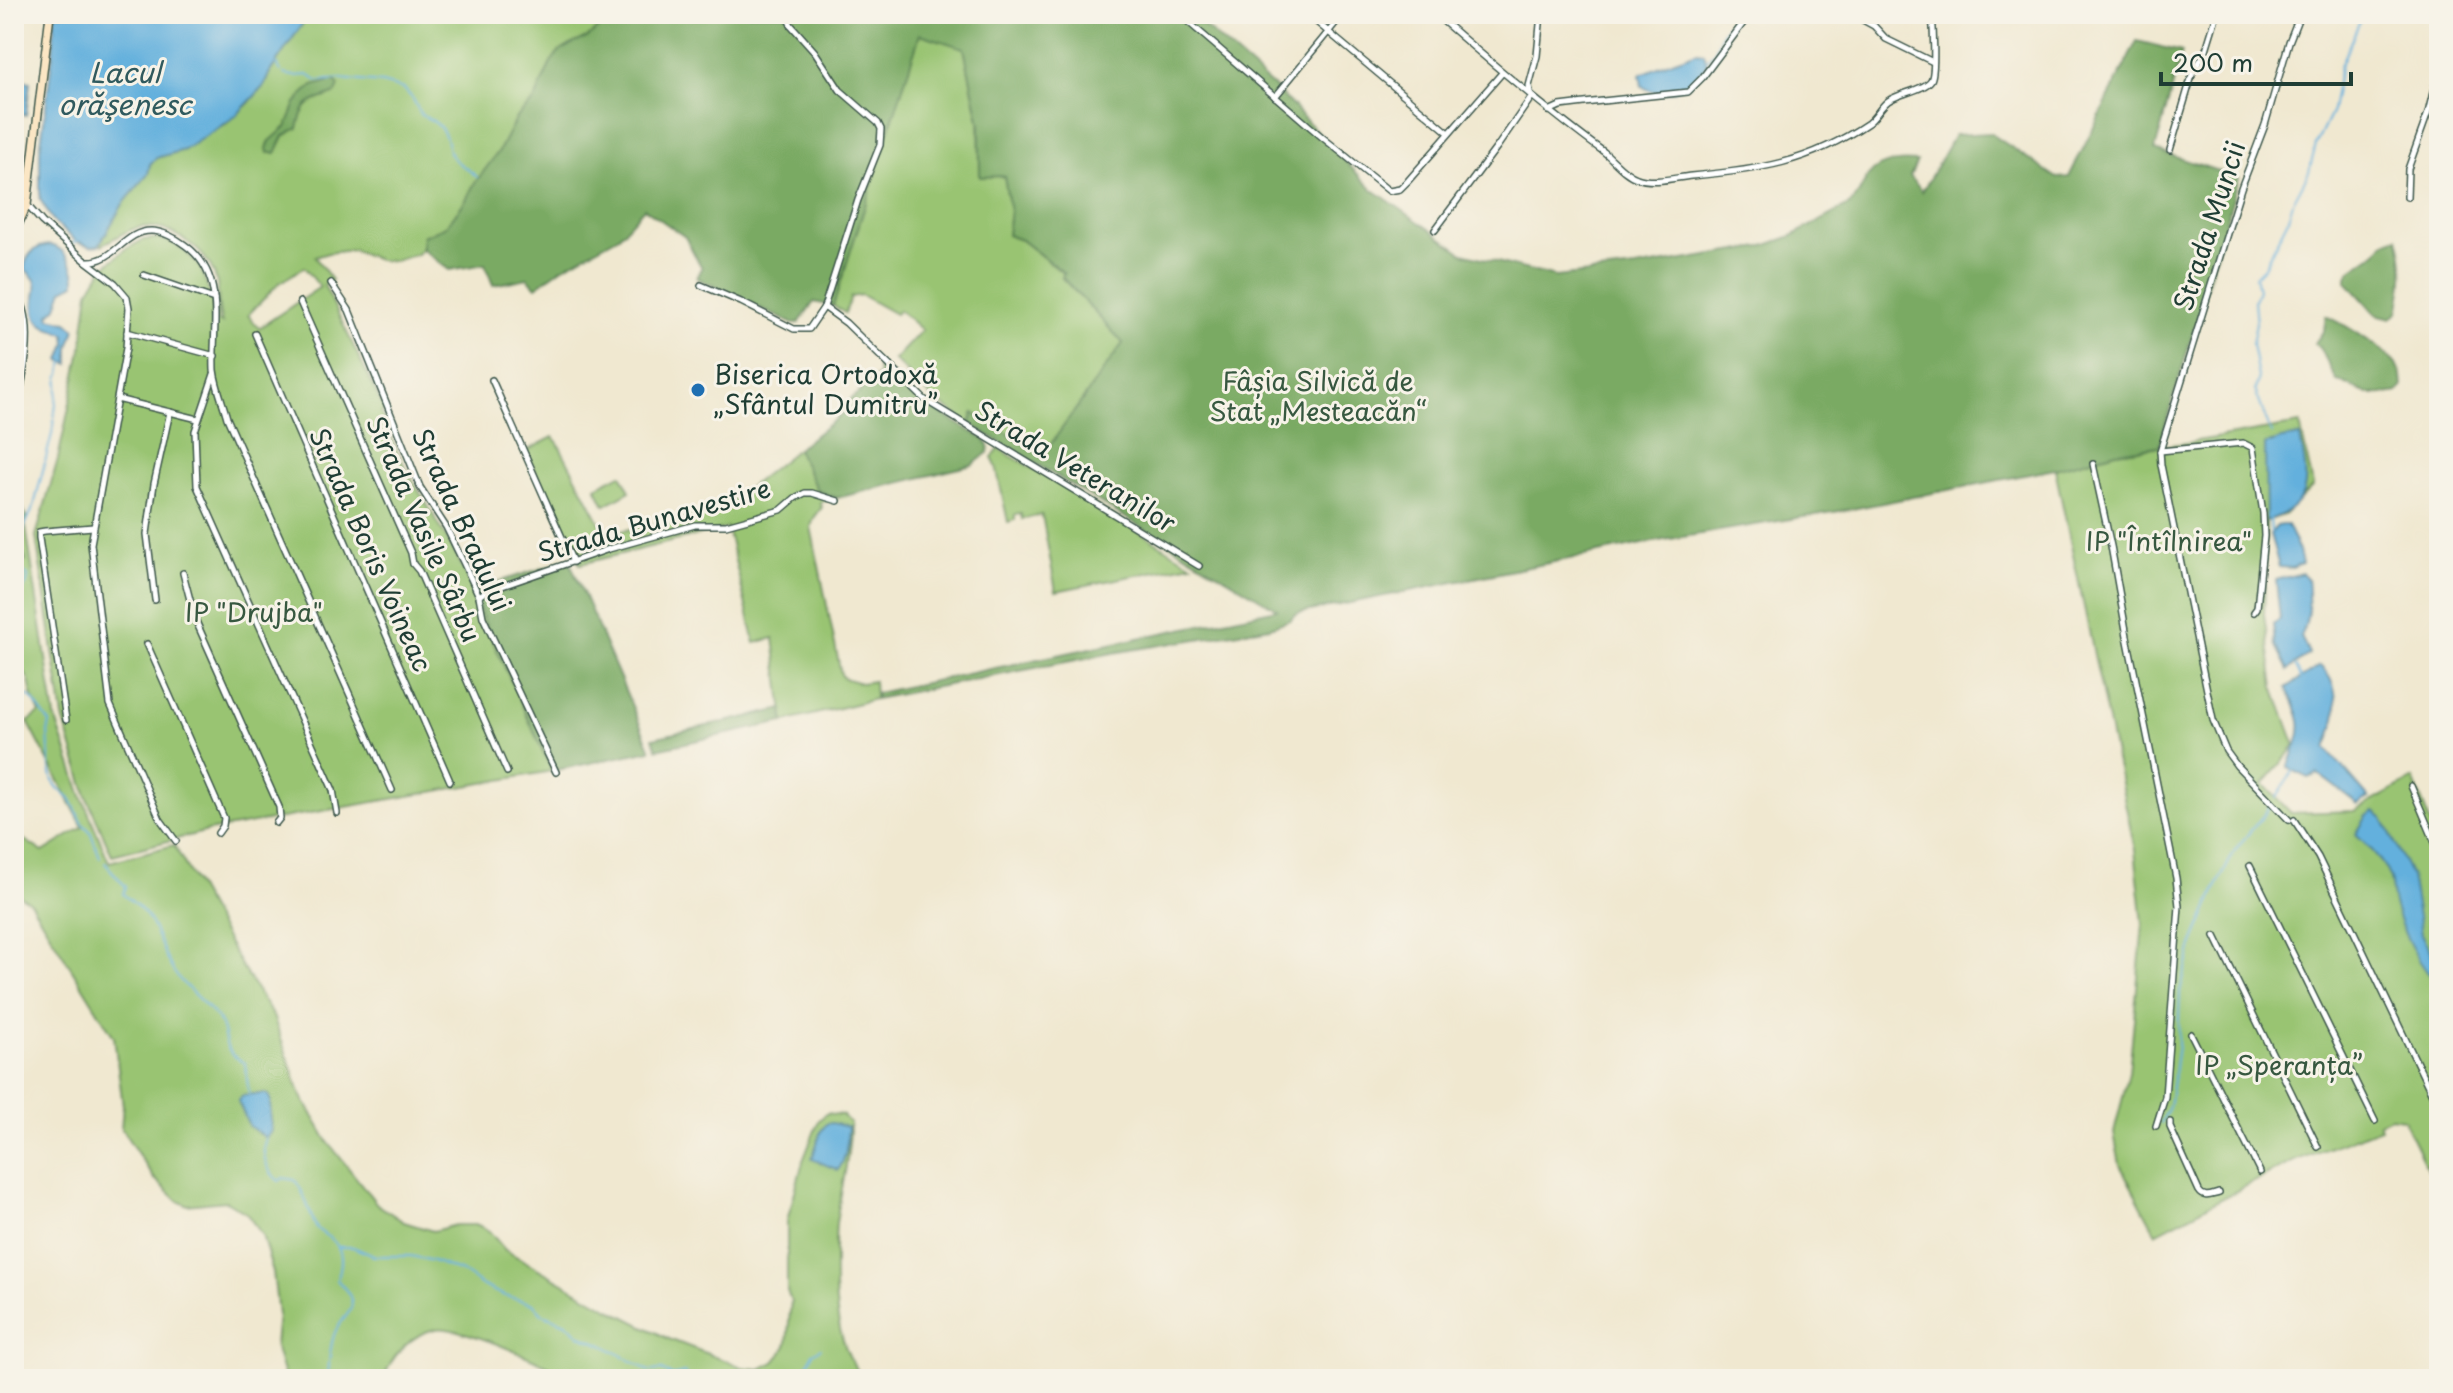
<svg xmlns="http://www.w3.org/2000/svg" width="2453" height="1393" font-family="'Playpen Sans',sans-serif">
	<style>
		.green { fill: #99c472; stroke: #5c8053; stroke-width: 2; fill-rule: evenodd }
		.forest { fill: #7aaa64; stroke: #4c744c; stroke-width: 2 }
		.water { fill: #64b0dd; stroke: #427688; stroke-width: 2 }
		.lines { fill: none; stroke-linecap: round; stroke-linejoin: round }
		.stream { stroke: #64b0dd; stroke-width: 2 }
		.canal { stroke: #64b0dd; stroke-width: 7 }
		.street-casing { stroke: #3e574b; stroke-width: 8 }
		.secondary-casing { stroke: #3e574b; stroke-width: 10 }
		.street { stroke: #fff; stroke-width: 5 }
		.secondary { stroke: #fbe6c4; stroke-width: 7 }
		.poi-dot { fill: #1f6fb2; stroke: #f7f3e8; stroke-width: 3 }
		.labels { text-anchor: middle; stroke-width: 6; stroke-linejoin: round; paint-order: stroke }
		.street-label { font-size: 26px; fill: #1f3d34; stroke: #f7f3e8 }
		.poi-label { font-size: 26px; fill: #1f3d34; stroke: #f7f3e8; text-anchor: start }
		.park-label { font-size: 26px; fill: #375840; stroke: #f7f3e8 }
		.water-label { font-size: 28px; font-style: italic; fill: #305a5e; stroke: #f7f3e8 }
	</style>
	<rect width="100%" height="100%" fill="#f7f3e8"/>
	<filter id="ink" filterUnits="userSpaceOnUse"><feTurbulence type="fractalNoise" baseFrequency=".0125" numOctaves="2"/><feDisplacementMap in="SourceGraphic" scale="16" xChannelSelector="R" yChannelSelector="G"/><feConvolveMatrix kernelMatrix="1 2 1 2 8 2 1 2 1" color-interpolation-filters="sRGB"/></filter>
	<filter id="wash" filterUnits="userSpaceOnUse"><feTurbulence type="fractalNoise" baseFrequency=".006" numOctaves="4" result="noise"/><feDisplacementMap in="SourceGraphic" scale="32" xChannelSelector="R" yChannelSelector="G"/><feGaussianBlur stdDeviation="1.8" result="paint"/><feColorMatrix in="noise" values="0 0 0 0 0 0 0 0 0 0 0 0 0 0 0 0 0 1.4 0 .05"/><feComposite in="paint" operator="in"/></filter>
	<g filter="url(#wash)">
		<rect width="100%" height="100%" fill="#f0e8d0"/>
		<!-- green -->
		<g class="green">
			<path d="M309 14H615L587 38 572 44 551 62 535 100 516 118 499 151 475 184 466 200 446 226 423 236 422 249 417 254 394 261 378 260 353 250 328 253 315 257 332 280 324 285 385 411 381 413C387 428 393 444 401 459 429 512 465 559 482 617L552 771 208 831 112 855 88 800 63 718 36 536 58 459 82 346 89 291 103 268 126 249 143 240 158 238 171 242 185 251 200 267 210 294 216 296 218 321 222 323C216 307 221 289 214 273 203 247 165 221 136 228 124 232 112 239 102 245L101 242 123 204 148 174 150 164 156 158 184 150 212 130 226 124 249 103 268 80 270 72ZM304 267 320 287 259 328 248 315 278 284Z"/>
			<polygon points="920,33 964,48 979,121 980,177 1004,176 1010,211 1007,235 1021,240 1064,274 1062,278 1124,343 1043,455 973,414 970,424 931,397 894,360 922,330 899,310 895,314 861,295 851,297 845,313 833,306"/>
			<polygon points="2300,424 2313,486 2284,515 2266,521 2264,615 2274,687 2296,746 2263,784 2291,813 2355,811 2413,779 2439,845 2439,1193 2403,1119 2390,1117 2379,1122 2381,1128 2294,1161 2156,1233 2120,1165 2114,1133 2129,1072 2143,924 2135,850 2055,469 2116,452 2185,443"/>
			<polygon points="553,437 558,443 605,532 609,534 723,508 797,449 817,490 837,498 820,502 822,507 814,518 811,527 841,674 843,678 861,683 874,681 875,699 784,722 774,638 755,643 727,528 580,564 526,451"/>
			<polygon points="999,449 1109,513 1192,564 1056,591 1042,515 1022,519 1021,514 1015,515 1015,520 1008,522 996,466 992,458"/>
			<polygon points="621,474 630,491 605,505 596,487"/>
			<path d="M23 508 55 717 83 799 109 862 174 845 243 969 273 1016 300 1093 328 1142 377 1204 404 1222 433 1231 456 1225H478L489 1231 505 1250 608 1308 669 1339 742 1367 760 1369 774 1362 784 1350 787 1343 791 1301 787 1291V1221L804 1158 819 1120 827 1113 842 1115 850 1123C850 1157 841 1189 836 1223 835 1235 835 1248 835 1260 834 1303 836 1343 863 1379H575C550 1366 460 1324 435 1329 412 1334 390 1357 384 1379H285L275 1346 278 1314 273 1272 262 1235 246 1213 226 1201 186 1205 178 1201 154 1178 121 1128 123 1106 114 1037 30 902 14 892V833L43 852 83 827 28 722 40 713 32 696 29 680 14 656V550Z"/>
		</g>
		<!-- forest -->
		<g class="forest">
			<path d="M615 14H1190L1277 90 1372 189 1463 253 1555 277 1635 268 1761 247 1792 236 1849 205C1857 200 1859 191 1864 183 1874 162 1896 160 1917 162L1910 176 1922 192 1954 135 1990 133 2057 178 2069 177 2137 41 2182 52 2155 150 2239 178 2159 446 2116 452 2055 469 1852 509 1658 541 1295 614 1290 620 1270 627 1113 653 875 699 876 693 1277 609 970 424 974 413 1043 455 1123 343 1062 277 1064 273 1021 240 1007 235 1010 211 1004 176 980 177V124L964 48 920 34 833 306 814 302 799 323 793 324 697 278 702 268 685 237 644 208 619 236 562 268 536 287 528 278 493 285 485 264 449 270 422 249 423 236 446 226 466 200 474 184 499 151 516 118 535 100 551 62 559 52 572 44 587 38Z"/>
			<path d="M334 80 339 85 336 93C313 103 304 98 298 128L284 136 276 153H268L267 148 270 141 287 126 296 103 305 92 313 86Z"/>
			<path d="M2398 237C2406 265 2404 285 2398 313L2391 318 2376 314 2347 282V276L2351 270 2377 252 2384 242Z"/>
			<path d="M2326 316C2345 324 2394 354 2401 373 2403 377 2402 382 2403 386L2398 392C2386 394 2374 396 2363 392 2353 388 2348 383 2337 381 2329 368 2326 354 2315 343L2324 330Z"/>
			<polygon points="877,361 923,403 984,439 989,445 988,453 972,465 837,498 817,490 797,449 845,412 850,400 879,375"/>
			<path d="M14 507 23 510 27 517C26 528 16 534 16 546L24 554 26 561 17 563 15 567 20 585 14 598Z"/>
			<polygon points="569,560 651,750 552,771 482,617 474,592 478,588"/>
			<polygon points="783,709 784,722 657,749 653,738"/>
		</g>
		<!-- water -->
		<g class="water">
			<polygon points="55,14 309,14 270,72 264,86 236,116 184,150 156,158 150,164 148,174 123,204 99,245 90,246 76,241 53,221 40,199 40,150 53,53"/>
			<path d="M1695 52 1704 53 1707 64C1694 84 1665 103 1642 86L1640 74C1650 71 1658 67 1667 63 1676 59 1686 57 1695 52Z"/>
			<polygon points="17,78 30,82 26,115 14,113 14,87"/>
			<path d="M50 245C66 248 76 268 75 284L63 290 57 307 49 315 50 318 67 322 75 329 69 348V364L60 360 66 344 65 334C42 326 32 324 35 297 36 292 37 288 36 283 34 276 28 273 24 268 27 254 35 246 50 245Z"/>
			<path d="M2300 436C2307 477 2316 505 2266 521L2265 445 2281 439Z"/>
			<polygon points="2283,525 2287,525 2299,551 2302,564 2292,568 2279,567 2270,534 2277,526"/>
			<path d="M2302 573 2307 578C2309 599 2310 617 2301 637L2309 654 2288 670 2275 644 2273 624 2280 619 2276 580Z"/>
			<path d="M2320 666C2344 687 2337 723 2326 748L2369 798 2358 804 2318 774 2309 778 2288 768C2303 730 2307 725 2286 688Z"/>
			<path d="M2374 811 2383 818 2411 876 2421 934 2439 967V985C2420 968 2400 928 2394 904 2392 896 2392 887 2390 879 2384 862 2369 846 2356 834L2367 816Z"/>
			<polygon points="253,1094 267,1094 270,1098 271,1131 266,1138 249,1126 238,1101 242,1096"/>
			<path d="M832 1123 848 1127C847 1142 847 1158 838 1170L812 1159 821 1131 826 1124Z"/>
		</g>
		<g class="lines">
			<!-- stream -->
			<g class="stream">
				<polyline points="1707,60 1715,50 1722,32 1737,14"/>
				<polyline points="276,64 281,71"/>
				<path d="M284 74 294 76 308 75 318 81 340 79 382 83 404 89 413 99 421 115C436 121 445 128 448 146 449 151 448 153 452 157 459 165 469 169 477 177"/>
				<polyline points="73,243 77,241"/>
				<polyline points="2271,433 2255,390 2258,377 2252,344 2256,323 2254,301 2258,290 2255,276 2264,267 2287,221 2293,202 2309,172 2316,144 2332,111 2340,66 2363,14"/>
				<polyline points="2270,519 2271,532"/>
				<polyline points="14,600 27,583 28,576 22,572 17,563 15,548 34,506 52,434 59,379 64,362"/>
				<polyline points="14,661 20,671 24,694 32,699 50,723 48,732 50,769 53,781 58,788 71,800 83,824 90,831 100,857"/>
				<polyline points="2296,667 2301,678"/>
				<polyline points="2276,798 2295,768"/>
				<path d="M105 863 126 887 123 894C131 901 140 907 146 915 158 932 162 954 174 972 186 990 204 1001 217 1018 230 1035 217 1049 245 1063L249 1094"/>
				<polyline points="2161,1123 2169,1107 2178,1046 2180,991 2192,946 2218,884 2235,850 2270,807"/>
				<path d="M266 1138C260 1153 267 1172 279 1181L283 1178 295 1180C306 1194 308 1211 316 1227 319 1232 326 1235 331 1239 345 1250 342 1265 337 1280 368 1311 342 1311 334 1335 329 1350 329 1363 328 1379"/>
				<polyline points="338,1247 353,1247 374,1256 411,1256 433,1261 464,1273 483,1286 505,1296 534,1304 543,1314 566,1323 581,1336 605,1346 649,1371 662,1370 673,1376 684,1373 690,1379"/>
				<polyline points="801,1379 813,1353 821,1348"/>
			</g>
			<!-- canal -->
			<polyline class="canal" points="14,123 16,114"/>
		</g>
	</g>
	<g filter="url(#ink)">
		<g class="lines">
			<!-- street casing -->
			<g class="street-casing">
				<g id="street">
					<polyline points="1179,14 1322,137 1389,191 1400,189 1407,182 1502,73"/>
					<polyline points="1307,14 1449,133"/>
					<path d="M1435 14C1490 62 1545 109 1604 152 1614 160 1624 174 1637 178 1653 184 1674 178 1691 176 1759 170 1809 163 1868 123 1876 117 1880 107 1888 101 1899 93 1925 90 1931 80 1936 72 1933 25 1932 14"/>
					<polyline points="1852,14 1874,26 1886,39 1933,62"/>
					<polyline points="1275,97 1343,14"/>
					<polyline points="1549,111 1560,106 1593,102 1688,92 1702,78 1750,14"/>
					<polyline points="2170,150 2193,72 2205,53 2217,14"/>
					<polyline points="2407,197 2408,169 2428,113 2439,68"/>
					<polyline points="14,206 27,205 42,222 86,261 115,283 127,297 129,308 126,348 91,544 110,704 160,819 176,841"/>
					<polyline points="1435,230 1497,147 1531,98 1529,86 1537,56 1541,14"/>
					<path d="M87 261C114 263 124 231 151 231 162 231 176 238 185 245 227 275 212 326 214 370 216 386 223 403 227 418L392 790"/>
					<polyline points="144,275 214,299"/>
					<polyline points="331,283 349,310 420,487 446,527 464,564 479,596 483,617 556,772"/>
					<polyline points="701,285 741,302 794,329 809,329 824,307 858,200 880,145 881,129 878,123 840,90 815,52 791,25 786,14"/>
					<polyline points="300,302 411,553 413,564 419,571 507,772"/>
					<polyline points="824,307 846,323 925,400 1199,566"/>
					<polyline points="127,332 215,356"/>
					<polyline points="255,334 450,781"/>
					<polyline points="214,374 195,431 197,486 333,790 337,813"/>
					<polyline points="492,380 573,562"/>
					<polyline points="117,399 198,419"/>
					<path d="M14 421C21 384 39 326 16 292"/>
					<polyline points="2160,451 2243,443 2253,448 2263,513 2264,536 2257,608 2254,612"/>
					<polyline points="2093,464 2111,546 2127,636 2176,878 2179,906 2165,1097 2156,1126"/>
					<polyline points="183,573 195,619 279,807 280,818 276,823"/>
					<polyline points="479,596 485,592 609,549 695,525 726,525 781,510 795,498 805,493 812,493 838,501"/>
					<polyline points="155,600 147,534 154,484 170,412"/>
					<polyline points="147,644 224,818 223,826 218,833"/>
					<polyline points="66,720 39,538 39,532 45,531 93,527"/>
					<polyline points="2411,786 2439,852"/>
					<polyline points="2289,820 2237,766 2226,751 2213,720 2161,465 2160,451 2241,188 2265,125 2289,42 2300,14"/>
					<polyline points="2294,820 2318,857 2439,1109"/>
					<polyline points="2250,866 2375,1121"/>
					<polyline points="2215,936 2318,1147"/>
					<polyline points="2191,1034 2260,1172"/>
					<path d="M2170 1122V1127L2199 1191C2204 1199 2211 1195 2219 1193"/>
				</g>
			</g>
			<!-- secondary casing -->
			<g class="secondary-casing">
				<polyline id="secondary" points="14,234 27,205 50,14"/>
			</g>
			<!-- street -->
			<use href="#street" class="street"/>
			<!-- secondary -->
			<use href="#secondary" class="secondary"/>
		</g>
	</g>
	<!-- markers -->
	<circle class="poi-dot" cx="698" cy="390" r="8"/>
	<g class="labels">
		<!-- street labels -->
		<g class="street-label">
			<text transform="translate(2210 226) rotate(-72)" y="9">Strada Muncii</text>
			<text transform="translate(1075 467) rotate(31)" y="9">Strada Veteranilor</text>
			<text transform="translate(461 520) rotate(65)" y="9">Strada Bradului</text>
			<text transform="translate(654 521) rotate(-16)" y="9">Strada Bunavestire</text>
			<text transform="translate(423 529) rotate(66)" y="9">Strada Vasile Sârbu</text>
			<text transform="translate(370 550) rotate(66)" y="9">Strada Boris Voineac</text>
		</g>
		<!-- poi labels -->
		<g class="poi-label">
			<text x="714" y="384">Biserica Ortodoxă<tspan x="714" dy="30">„Sfântul Dumitru”</tspan></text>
		</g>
		<!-- park labels -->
		<g class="park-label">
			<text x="1318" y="391">Fâșia Silvică de<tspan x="1318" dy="30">Stat „Mesteacăn“</tspan></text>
			<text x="2169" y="551">IP "Întîlnirea"</text>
			<text x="254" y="622">IP "Drujba"</text>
			<text x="2279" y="1075">IP „Speranța”</text>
		</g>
		<!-- water labels -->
		<g class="water-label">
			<text x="125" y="83">Lacul<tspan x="125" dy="32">orăşenesc</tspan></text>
		</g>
	</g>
	<!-- margin -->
	<rect width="2453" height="1393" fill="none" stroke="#f7f3e8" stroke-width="48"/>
	<!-- scale -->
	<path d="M2161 72v12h190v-12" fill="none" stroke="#1f3d34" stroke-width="4"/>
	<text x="2173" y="72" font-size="24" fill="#1f3d34" stroke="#f7f3e8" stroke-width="6" paint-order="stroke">200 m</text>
</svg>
